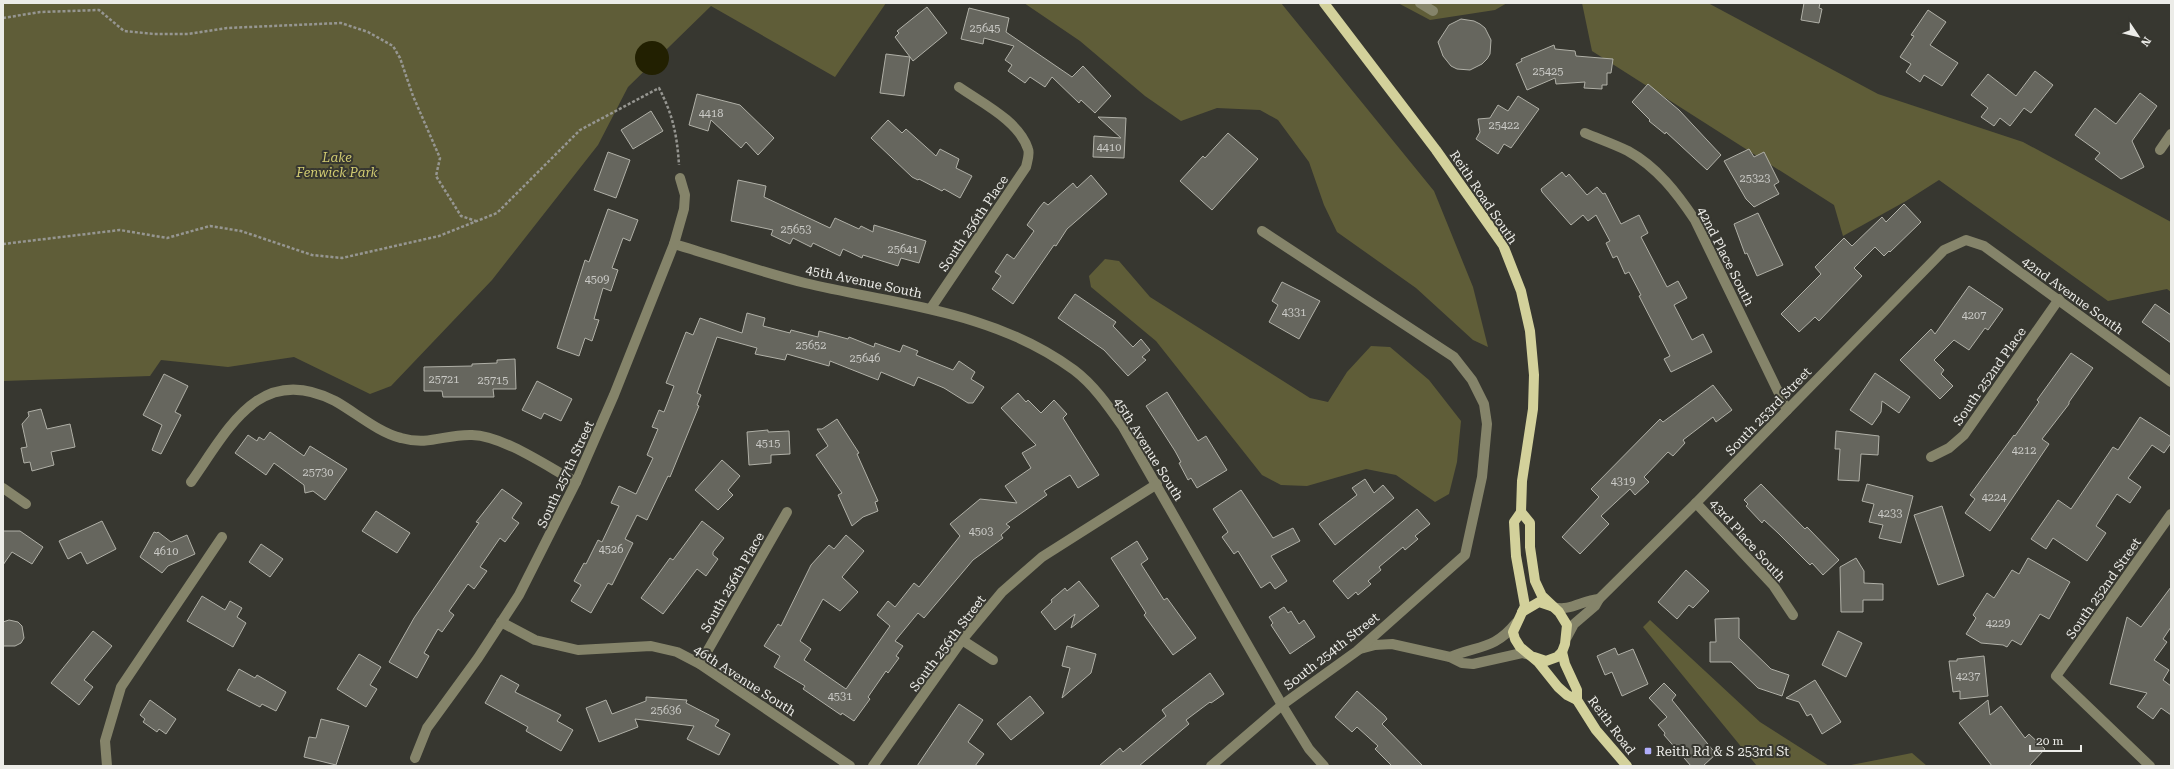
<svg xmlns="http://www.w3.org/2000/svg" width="2174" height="769" font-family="'Roboto Serif',serif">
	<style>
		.green { fill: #5f5d38 }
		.water { fill: #222001 }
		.building { fill: #66665e; stroke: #b0b0a7 }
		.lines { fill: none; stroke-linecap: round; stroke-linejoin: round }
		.path { stroke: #969691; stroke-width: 2.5; stroke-dasharray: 3 2; stroke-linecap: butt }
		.minor { stroke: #85846a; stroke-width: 10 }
		.major { stroke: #d3d19b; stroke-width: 10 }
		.poi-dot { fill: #b0adfa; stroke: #373730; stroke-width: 1.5 }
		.labels { text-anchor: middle; stroke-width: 4; stroke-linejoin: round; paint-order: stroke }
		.number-label { font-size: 11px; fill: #cacac6 }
		.park-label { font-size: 13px; font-style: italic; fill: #d1cb71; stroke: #373730 }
		.street-label { font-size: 13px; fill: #ecece8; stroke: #373730 }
		.poi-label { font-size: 13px; fill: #ecece8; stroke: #373730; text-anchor: start }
	</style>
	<rect width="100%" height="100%" fill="#373730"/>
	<!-- green -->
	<g class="green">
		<polygon points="3,3 886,3 835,77 711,6 628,87 598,145 492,280 391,386 370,394 294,357 228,367 161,360 150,376 3,381"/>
		<polygon points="1024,3 1281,3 1434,191 1473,287 1488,347 1473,340 1416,288 1337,232 1324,205 1309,162 1278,120 1260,110 1217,108 1181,121 1145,96 1080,41"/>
		<polygon points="1398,3 1507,3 1495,10 1430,20"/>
		<polygon points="1582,3 1708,3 1878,94 2023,142 2171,222 2171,292 2167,289 2108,301 1939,180 1906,201 1843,236 1834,205 1592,51"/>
		<polygon points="1105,259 1119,261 1150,297 1310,398 1328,402 1347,372 1371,346 1390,347 1429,380 1461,421 1457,462 1449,494 1435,502 1396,475 1366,469 1307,486 1281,485 1262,475 1156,341 1091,287 1089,276"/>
		<polygon points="1650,620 1760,722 1829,766 1757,766 1643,627"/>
		<polygon points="1912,753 1927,766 1846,766"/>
	</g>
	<!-- water -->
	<circle class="water" cx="652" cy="58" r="17"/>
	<!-- building -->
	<g class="building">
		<polygon points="1804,3 1820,3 1819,8 1822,9 1819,23 1801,20"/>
		<polygon points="927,7 947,33 913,61 895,37 899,33 897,31"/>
		<polygon points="969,8 1009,18 1006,32 1072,77 1083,66 1111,96 1095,113 1081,100 1079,103 1052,77 1045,87 1030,77 1025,83 1008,71 1012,65 1005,60 1014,46 984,38 983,44 961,39"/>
		<polygon points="1928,10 1946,22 1930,45 1958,63 1942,86 1924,75 1920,82 1906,72 1911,64 1900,57 1914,36 1911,35"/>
		<polygon points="1461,19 1474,21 1480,24 1485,28 1491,40 1490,54 1487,59 1482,64 1470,70 1457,69 1451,66 1443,56 1438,42 1449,25"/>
		<polygon points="1554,45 1555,49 1575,51 1576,56 1613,59 1611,73 1607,73 1607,85 1602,85 1602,89 1584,88 1585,82 1556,84 1555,78 1527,90 1516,64 1522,61 1521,59"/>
		<polygon points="886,54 910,57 904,96 880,93"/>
		<polygon points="2035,71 2053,85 2031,113 2024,108 2010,126 2000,118 1994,126 1981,117 1988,108 1971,95 1988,74 2016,96"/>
		<polygon points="1648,84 1679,110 1721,155 1707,170 1666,132 1665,134 1649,121 1650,120 1632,102"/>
		<polygon points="2140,93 2157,106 2132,141 2144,167 2121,179 2095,159 2100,153 2075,135 2095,108 2116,124"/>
		<polygon points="697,94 740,105 774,138 758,155 746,142 741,148 711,120 708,131 689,125"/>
		<polygon points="1518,96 1539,109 1511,148 1504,144 1498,154 1476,139 1480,132 1478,119 1490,118 1498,105 1508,111"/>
		<polygon points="651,111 663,131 633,149 621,130"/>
		<polygon points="1098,117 1126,118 1124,158 1093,157 1094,136 1121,138"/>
		<polygon points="888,120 902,133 906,129 936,156 940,149 959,159 956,168 972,176 960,198 944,189 942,191 919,179 918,180 912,177 871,138"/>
		<polygon points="1228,133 1258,159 1212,210 1180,181 1203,156 1205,158"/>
		<polygon points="1749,149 1754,157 1764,152 1779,182 1774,185 1779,194 1754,207 1746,199 1724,161"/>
		<polygon points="608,152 630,160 616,198 594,190"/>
		<polygon points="1562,172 1566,177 1569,174 1587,195 1597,187 1603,194 1605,193 1621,224 1639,215 1648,233 1641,237 1667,287 1678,281 1687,298 1674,305 1692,340 1703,334 1712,352 1671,372 1664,359 1670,356 1639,296 1641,295 1629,272 1625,274 1617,256 1613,258 1606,243 1610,241 1596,215 1588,221 1583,215 1571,225 1542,192 1541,189"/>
		<polygon points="1091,175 1107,194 1067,229 1056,246 1054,245 1013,304 992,289 1001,276 995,272 1007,254 1014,259 1034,231 1027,225 1039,208 1044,202 1048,205 1073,183 1077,188"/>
		<polygon points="738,180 766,186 764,197 830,228 835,218 859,229 861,226 873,232 874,225 926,241 919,263 901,258 898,266 863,255 862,258 843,249 840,256 813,243 811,247 793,238 790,244 771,235 773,230 731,221"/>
		<polygon points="1904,204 1921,222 1890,252 1889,251 1884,256 1875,247 1854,268 1862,276 1819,321 1815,317 1799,332 1781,314 1821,274 1815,267 1844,238 1852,246 1882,217 1886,222"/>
		<polygon points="608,209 638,220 630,241 623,238 612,268 618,270 611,291 603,288 594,319 599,320 592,341 585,338 579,356 557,348 585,260 589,262"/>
		<polygon points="1758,213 1783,265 1757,276 1747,253 1745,254 1734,224"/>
		<polygon points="1282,282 1320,301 1299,339 1269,322 1278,305 1272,301"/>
		<polygon points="1969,286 2003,309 1988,330 1985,328 1969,350 1954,340 1934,360 1944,370 1941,374 1953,386 1940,399 1900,360 1931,329 1935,334"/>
		<polygon points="1075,294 1116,322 1113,326 1133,347 1141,339 1150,350 1142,357 1146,360 1128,376 1104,350 1058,318"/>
		<polygon points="2155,304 2171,315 2171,343 2142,322"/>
		<polygon points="747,313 765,318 763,326 790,333 791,330 818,337 819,331 848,339 849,337 874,347 875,343 900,352 903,345 918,351 916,355 953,370 959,361 975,372 971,379 984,387 973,403 968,403 944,388 918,377 914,386 881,372 878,380 830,361 829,366 787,354 785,360 755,354 757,348 717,337 697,393 701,395 697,405 699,406 670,477 668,476 647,520 637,515 625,539 633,543 612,585 608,583 591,613 571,601 581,585 574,581 584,563 586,564 598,540 602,542 619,506 611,503 619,486 636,494 653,458 647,455 658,429 652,427 659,410 664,412 674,386 666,383 686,332 693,335 700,318 742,333"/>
		<polygon points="2071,353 2093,368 2069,402 2069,404 2042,439 2049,444 1990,531 1965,513 1975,499 1970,495 2014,435 2015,436 2039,402 2037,400"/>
		<polygon points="515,359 516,389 493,389 494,397 443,397 442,391 424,391 424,367 472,366 472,364 497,363 497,360"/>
		<polygon points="1875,373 1910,397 1899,413 1882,401 1881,412 1872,425 1850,410"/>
		<polygon points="164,374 188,386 175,412 181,415 161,454 152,450 162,425 143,415"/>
		<polygon points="537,381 572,399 561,421 544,413 541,419 522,410"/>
		<polygon points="1713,385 1732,410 1716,422 1713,417 1683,440 1685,443 1673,456 1668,452 1644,477 1649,482 1635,495 1630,489 1601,516 1609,524 1580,554 1562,537 1599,497 1591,489 1660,419 1663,422"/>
		<polygon points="1167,392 1198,441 1206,436 1227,470 1197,488 1191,478 1188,480 1179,463 1181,462 1175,451 1146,406"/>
		<polygon points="1018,393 1026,402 1028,400 1041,413 1054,400 1067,414 1063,418 1099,475 1078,488 1070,475 1044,491 1047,495 1006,524 1010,527 1001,535 1003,538 973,560 924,618 918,613 895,641 903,646 896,656 899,658 888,673 886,671 868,697 870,699 854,721 842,713 841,715 803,689 805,686 774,667 780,656 764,646 778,624 781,626 811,565 829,545 834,549 846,535 864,551 842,577 858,592 840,611 823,599 800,641 811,649 804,660 846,689 890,626 877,615 888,601 895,607 914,583 919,587 960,536 950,524 980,499 1017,503 1005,486 1031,468 1022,453 1036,445 1001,408"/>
		<polygon points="41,409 47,429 70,424 75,447 51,452 54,465 32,471 30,462 24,463 21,448 27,447 22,424 29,416 28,412"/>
		<polygon points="2140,417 2171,437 2171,443 2164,453 2152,445 2128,478 2141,487 2130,503 2117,494 2096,526 2106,533 2087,561 2053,538 2046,549 2031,539 2058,500 2071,509 2113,447 2118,450"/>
		<polygon points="837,419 859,453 857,454 878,501 875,502 878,511 863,517 852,526 838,495 842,493 816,455 828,446 817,429 822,429"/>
		<polygon points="768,430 768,432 789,431 790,454 771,455 771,463 749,465 747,432"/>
		<polygon points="1836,431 1879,436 1878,455 1861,454 1859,481 1838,480 1840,449 1835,449"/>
		<polygon points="270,432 304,456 310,446 347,469 325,500 313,491 305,493 304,485 274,463 266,475 235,453 248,435 257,441 259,437 264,440"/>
		<polygon points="722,460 740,476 728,490 733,495 718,510 695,490"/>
		<polygon points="1365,479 1374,493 1383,485 1394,498 1335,545 1319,524 1357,495 1352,488"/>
		<polygon points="1761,484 1805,529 1807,527 1839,560 1823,575 1812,563 1810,565 1778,533 1764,520 1762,523 1746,506 1748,504 1744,500"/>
		<polygon points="1867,484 1913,496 1901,543 1879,538 1883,525 1869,522 1874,504 1862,501"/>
		<polygon points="502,489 522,503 512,518 519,523 505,542 500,538 480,567 487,571 474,589 468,584 449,611 454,615 442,632 438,629 424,653 429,656 417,678 389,662 414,618 479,523 476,522"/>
		<polygon points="1241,490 1273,538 1293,528 1300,541 1271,556 1287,581 1275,589 1270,582 1261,588 1238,551 1234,554 1222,537 1228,532 1213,509"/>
		<polygon points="1942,506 1964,576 1938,585 1914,515"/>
		<polygon points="1417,509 1430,524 1415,536 1418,539 1405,550 1403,547 1379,567 1381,570 1368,581 1371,584 1358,595 1356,592 1348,599 1333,581"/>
		<polygon points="376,511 410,533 397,553 362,531"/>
		<polygon points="102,521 116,549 87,564 81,552 68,559 59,541"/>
		<polygon points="702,521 724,538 713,552 713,555 718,559 706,576 697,569 663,614 641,598 670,558 673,560"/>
		<polygon points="3,531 20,531 43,547 32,564 12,552 3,565"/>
		<polygon points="154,532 157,533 158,532 171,542 187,535 195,554 168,566 162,573 140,557"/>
		<polygon points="1137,541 1148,559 1141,564 1164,600 1167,598 1196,638 1173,655 1144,615 1146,613 1111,558"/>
		<polygon points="261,544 283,559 270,577 249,562"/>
		<polygon points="1856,558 1864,571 1864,583 1883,584 1883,600 1863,600 1863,612 1841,612 1840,567"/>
		<polygon points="2028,558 2070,582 2049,619 2040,614 2021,645 2012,640 2007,647 2003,645 1981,643 1966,634 1976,618 1973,615 1987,593 1994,598 2012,570 2019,574"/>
		<polygon points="1686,570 1709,591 1693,608 1689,605 1677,619 1658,602"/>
		<polygon points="1079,581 1099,606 1071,628 1075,614 1055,630 1041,612 1052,602 1051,600 1065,588 1067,591"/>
		<polygon points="2171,587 2171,627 2163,639 2167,642 2154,660 2169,670 2163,680 2171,686 2171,715 2161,708 2153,719 2137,707 2147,693 2110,684 2127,617 2141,627"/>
		<polygon points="202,596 225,610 230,601 242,608 237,617 246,623 233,647 187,621"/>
		<polygon points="1284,607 1288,613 1291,611 1299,624 1304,620 1315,637 1290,654 1271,625 1273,623 1269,617"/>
		<polygon points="1739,618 1739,638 1771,669 1789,675 1782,696 1758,688 1731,662 1710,662 1710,642 1716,642 1715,619"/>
		<polygon points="9,620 18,622 22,626 24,638 21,643 15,646 3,646 3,622"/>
		<polygon points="93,631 112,646 84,680 93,687 79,705 51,683"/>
		<polygon points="1838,631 1862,643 1846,677 1822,665"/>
		<polygon points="1067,646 1096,654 1091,673 1062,698 1070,668 1062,666"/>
		<polygon points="1615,648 1618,655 1633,649 1648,684 1622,696 1612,672 1605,675 1597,656"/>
		<polygon points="359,654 381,667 370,685 377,689 366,707 337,689"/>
		<polygon points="1984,656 1988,696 1960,699 1960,691 1953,692 1949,661 1957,661 1957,659"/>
		<polygon points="239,669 255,678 257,675 286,692 276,711 262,704 260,707 227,690"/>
		<polygon points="1210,673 1224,694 1211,703 1210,702 1186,720 1189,724 1139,766 1099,766 1120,748 1123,752 1166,716 1162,710"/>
		<polygon points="501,675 519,685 515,692 561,715 557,721 573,730 561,751 526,731 528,727 485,703"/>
		<polygon points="1815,680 1841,722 1822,734 1811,714 1807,716 1799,702 1786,698"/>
		<polygon points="1664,683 1676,695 1672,700 1716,754 1703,766 1691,766 1664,735 1665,733 1658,725 1667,717 1649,698"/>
		<polygon points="1357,691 1385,716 1387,719 1382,724 1423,766 1392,766 1375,749 1378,746 1357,727 1352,732 1335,717"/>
		<polygon points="1030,696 1044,713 1011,740 997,724"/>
		<polygon points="646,697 687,700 686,703 719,720 715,726 730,734 719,755 687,739 694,726 635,719 638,727 599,742 586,708 606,700 612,714 646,701"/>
		<polygon points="150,700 176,719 166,734 159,729 157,732 143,722 145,719 140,715"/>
		<polygon points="1988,700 1990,715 2001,706 2025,738 2029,734 2045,749 2029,766 1992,766 1959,723"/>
		<polygon points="959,704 983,720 968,742 984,754 975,766 917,766"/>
		<polygon points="321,719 349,726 336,765 304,757 309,737 316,738"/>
	</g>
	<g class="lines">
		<!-- path -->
		<g class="path">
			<polyline points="3,18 40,12 99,10 124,31 154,34 188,34 227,28 341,23 368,32 393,46 400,58 413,96 440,158 436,176 461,216 476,221"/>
			<path d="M3 244 120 230 167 238 210 226 241 231 312 255 342 258 439 236 497 213 580 130 659 88C673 115 677 135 679 165"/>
		</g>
		<!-- minor -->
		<g class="minor">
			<polyline points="1420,3 1433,11"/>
			<path d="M1585 133C1599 139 1614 144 1628 151 1657 167 1677 193 1695 220L1787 410"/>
			<polyline points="2160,150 2171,134"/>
			<path d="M674 244C718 257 761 272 805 283 898 305 994 311 1074 370 1094 385 1109 407 1123 427L1282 705 1309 749 1324 766"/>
			<path d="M931 308 1026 167C1027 162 1030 154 1028 149 1019 121 982 103 959 87"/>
			<polyline points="1931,457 1949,448 1964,435 2059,299"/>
			<path d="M191 482C228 430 259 362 335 401 355 412 379 433 401 438 430 446 445 434 472 435 504 436 548 467 576 482"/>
			<polyline points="3,488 26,504"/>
			<polyline points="1696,503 1773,585 1793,615"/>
			<path d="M1553 607C1570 612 1582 600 1599 599"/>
			<polyline points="501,622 535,640 578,650 651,646 677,652 700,664 850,766"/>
			<polyline points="1567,637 1574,624 1595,606 1599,599 1696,503 1944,250 1966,240 1984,246 2171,382"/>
			<polyline points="962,640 993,660"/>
			<polyline points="1360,649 1375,645 1392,644 1450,657 1462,663 1473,664 1522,653 1530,655"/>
			<path d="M1450 657C1479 645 1494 650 1516 623"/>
			<polyline points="700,664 787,512"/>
			<polyline points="415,758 427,728 478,658 519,595 576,482 614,395 674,244 684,209 685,195 680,178"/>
			<polyline points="107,766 105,741 121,687 222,537"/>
			<polyline points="873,766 962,640 1002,592 1042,557 1157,484"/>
			<polyline points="1211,766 1282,705 1357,651 1465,555 1482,477 1487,424 1484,404 1472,380 1454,357 1262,231"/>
			<polyline points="2150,766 2056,676 2171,514"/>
		</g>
		<!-- major -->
		<g class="major">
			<polyline points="1324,3 1436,150 1503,245 1521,291 1530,331 1534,375 1533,409 1522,481 1521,512 1514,522 1516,556 1525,606 1513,632 1515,639 1520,647 1538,662 1558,687 1567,695 1577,700"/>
			<polyline points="1521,512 1530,523 1530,547 1535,581 1542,596 1559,612 1567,625 1565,644 1562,652 1557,657 1546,661 1534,657"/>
			<polyline points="1522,612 1539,602 1551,606"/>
			<polyline points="1562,652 1565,664 1577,690 1577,700 1596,730 1627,766"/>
		</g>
	</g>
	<!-- markers -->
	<rect class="poi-dot" x="1644" y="747" width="8" height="8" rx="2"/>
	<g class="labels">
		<!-- number labels -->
		<g class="number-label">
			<text x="985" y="32">25645</text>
			<text x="1548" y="75">25425</text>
			<text x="711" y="117">4418</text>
			<text x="1504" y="129">25422</text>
			<text x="1109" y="151">4410</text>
			<text x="1755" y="182">25323</text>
			<text x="796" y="233">25653</text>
			<text x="903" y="253">25641</text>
			<text x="597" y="283">4509</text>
			<text x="1294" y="316">4331</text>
			<text x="1974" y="319">4207</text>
			<text x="811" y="349">25652</text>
			<text x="865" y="362">25646</text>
			<text x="444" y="383">25721</text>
			<text x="493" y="384">25715</text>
			<text x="768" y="447">4515</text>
			<text x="2024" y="454">4212</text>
			<text x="318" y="476">25730</text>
			<text x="1623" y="485">4319</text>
			<text x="1994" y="501">4224</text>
			<text x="1890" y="517">4233</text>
			<text x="981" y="535">4503</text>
			<text x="611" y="553">4526</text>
			<text x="166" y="555">4610</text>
			<text x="1998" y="627">4229</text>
			<text x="1968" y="680">4237</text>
			<text x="840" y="700">4531</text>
			<text x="666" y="714">25636</text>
		</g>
		<!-- park labels -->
		<g class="park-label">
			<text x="337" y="162">Lake<tspan x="337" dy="15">Fenwick Park</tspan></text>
		</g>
		<!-- street labels -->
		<g class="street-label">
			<text transform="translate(1484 197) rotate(56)" y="5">Reith Road South</text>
			<text transform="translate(973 223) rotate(-56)" y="5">South 256th Place</text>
			<text transform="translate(1726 256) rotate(63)" y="5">42nd Place South</text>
			<text transform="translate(864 281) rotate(12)" y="5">45th Avenue South</text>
			<text transform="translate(2073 295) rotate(36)" y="5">42nd Avenue South</text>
			<text transform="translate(1989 376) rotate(-55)" y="5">South 252nd Place</text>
			<text transform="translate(1768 411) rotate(-46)" y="5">South 253rd Street</text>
			<text transform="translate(1149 449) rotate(58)" y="5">45th Avenue South</text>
			<text transform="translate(565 474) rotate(-65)" y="5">South 257th Street</text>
			<text transform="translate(1748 540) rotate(48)" y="5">43rd Place South</text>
			<text transform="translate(732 582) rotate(-60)" y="5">South 256th Place</text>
			<text transform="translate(2103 588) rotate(-55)" y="5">South 252nd Street</text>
			<text transform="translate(947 643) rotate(-53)" y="5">South 256th Street</text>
			<text transform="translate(1331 651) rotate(-38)" y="5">South 254th Street</text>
			<text transform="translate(745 680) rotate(33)" y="5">46th Avenue South</text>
			<text transform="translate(1612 725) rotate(53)" y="5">Reith Road</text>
		</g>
		<!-- poi labels -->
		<g class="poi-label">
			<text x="1656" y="756">Reith Rd &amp; S 253rd St</text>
		</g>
	</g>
	<!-- border -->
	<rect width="2174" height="769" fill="none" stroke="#ecece8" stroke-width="8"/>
	<!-- north arrow -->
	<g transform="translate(2138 36) rotate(125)" stroke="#373730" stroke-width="3" paint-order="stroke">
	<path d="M0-3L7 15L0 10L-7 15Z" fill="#ecece8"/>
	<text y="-6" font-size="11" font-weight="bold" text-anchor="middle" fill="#ecece8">N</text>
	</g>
	<!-- scale -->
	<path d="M2030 745v6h51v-6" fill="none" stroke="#ecece8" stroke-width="2"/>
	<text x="2036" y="745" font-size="12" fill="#ecece8" stroke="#373730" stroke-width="3" paint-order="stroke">20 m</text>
</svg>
